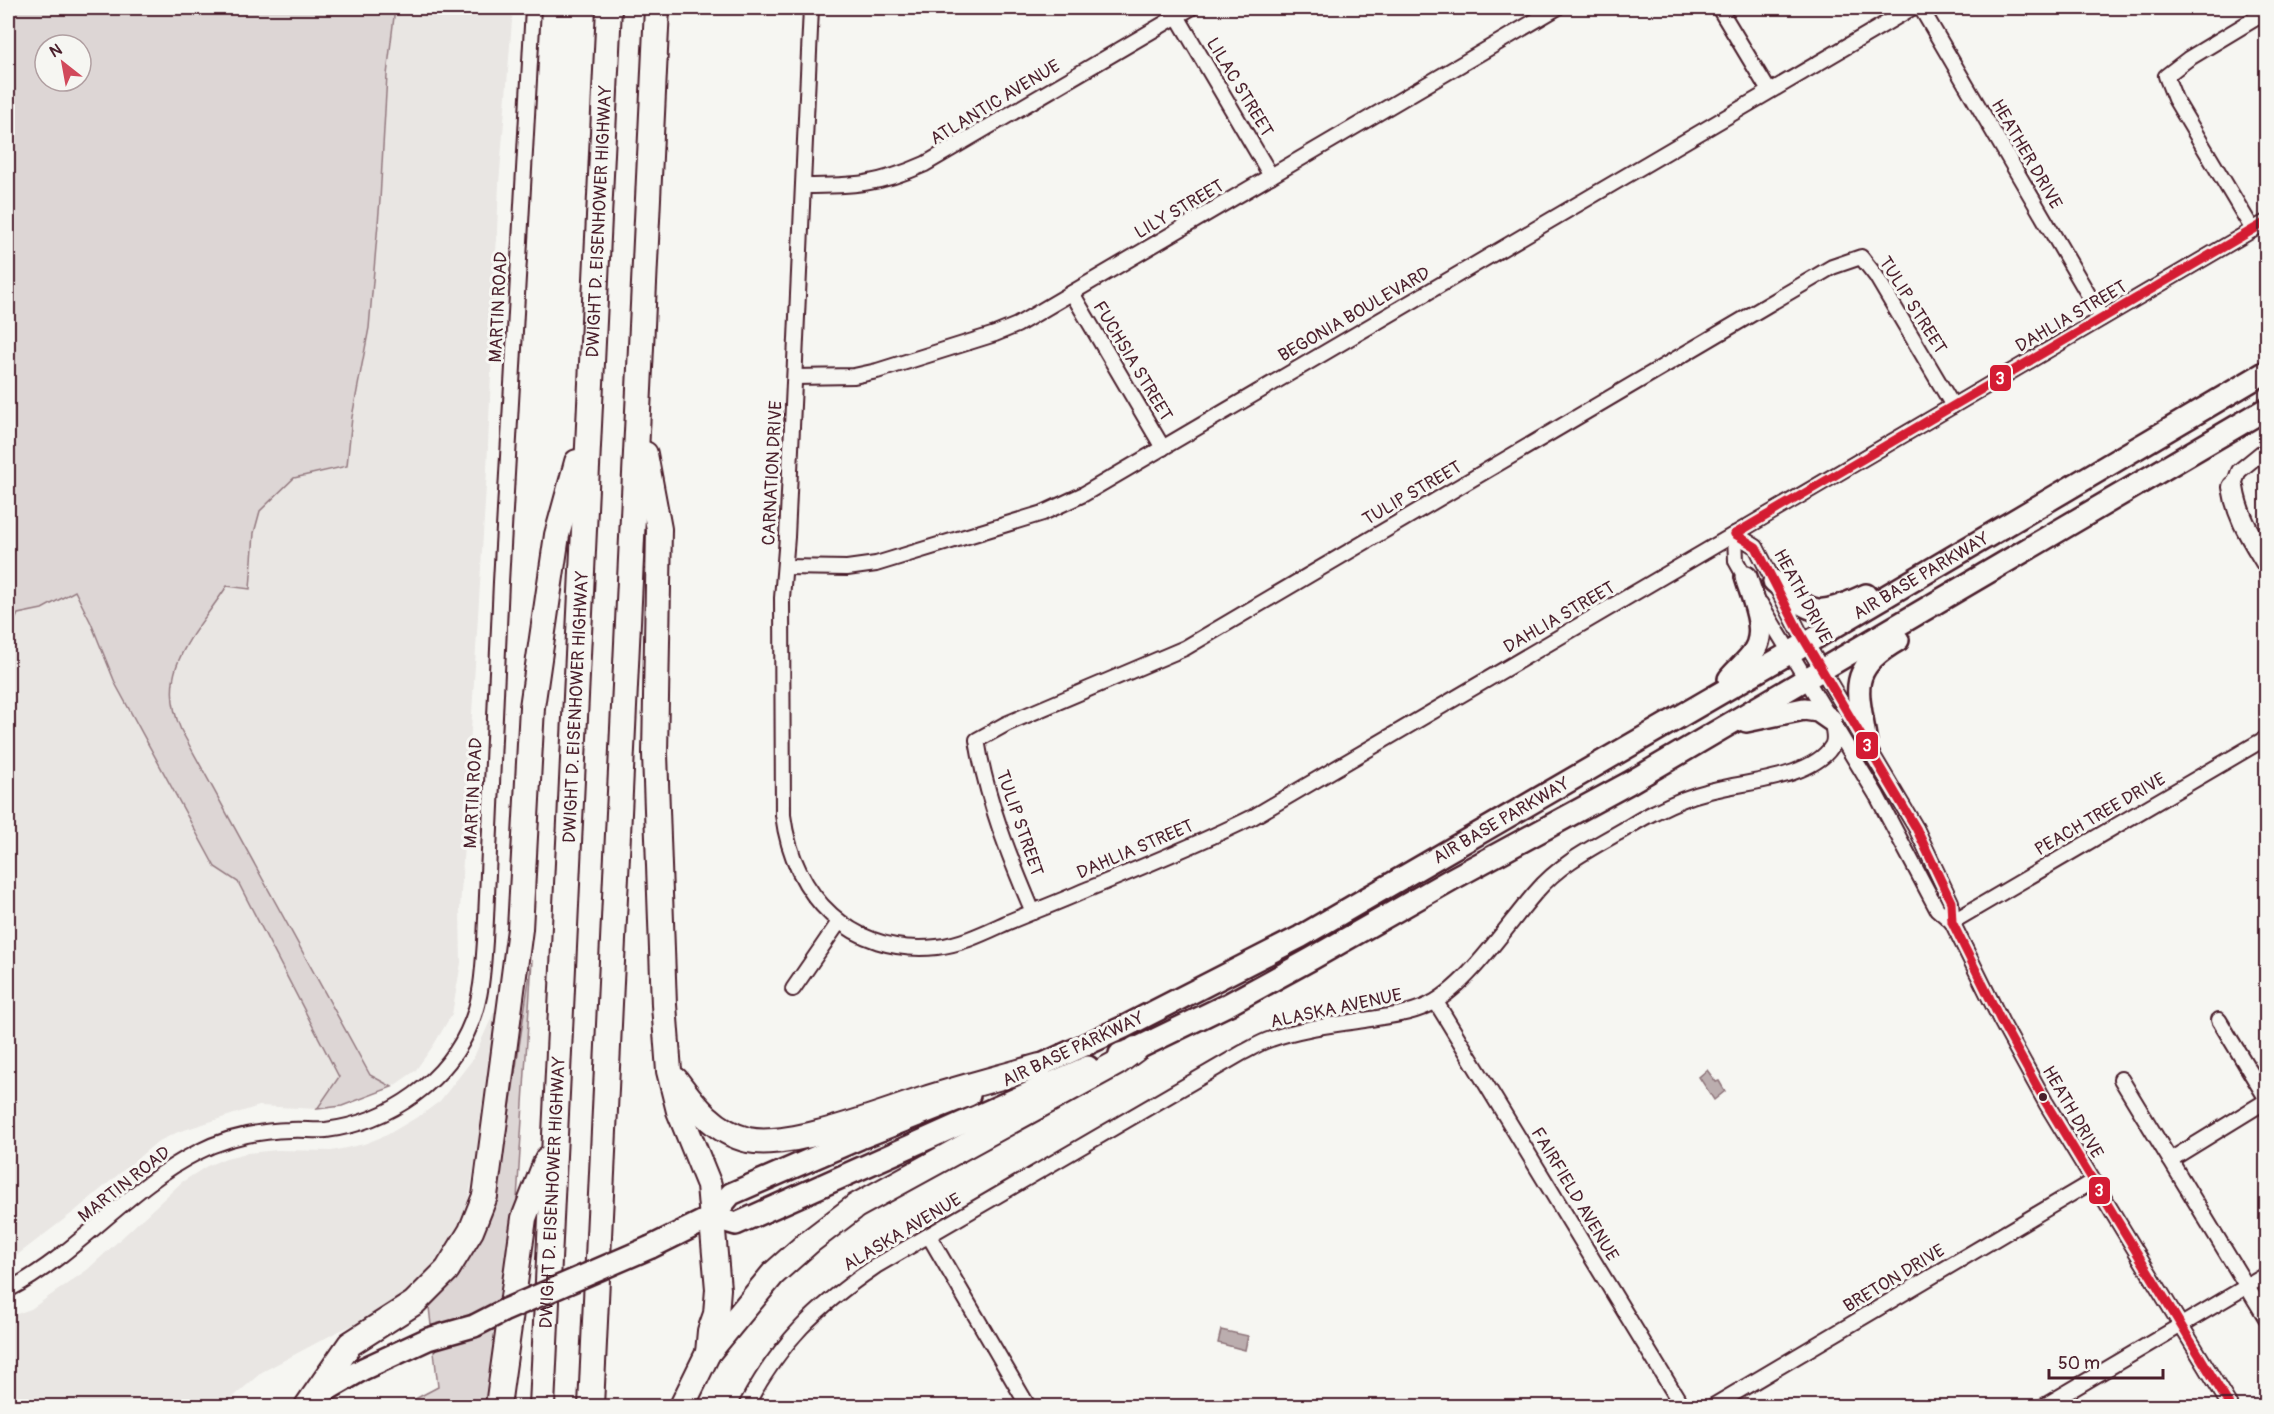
<svg xmlns="http://www.w3.org/2000/svg" width="2274" height="1414" font-family="Pangolin,sans-serif">
	<style>
		.built { fill: #e9e6e3 }
		.green { fill: #ddd6d5; stroke: #947a80; stroke-width: 1.5; fill-rule: evenodd }
		.water { fill: #bbadae; stroke: #8e747a; stroke-width: 1.5 }
		.lines { fill: none; stroke-linecap: round; stroke-linejoin: round }
		.street-casing { stroke: #4a1f2b; stroke-width: 18 }
		.secondary-casing { stroke: #4a1f2b; stroke-width: 24 }
		.primary-casing { stroke: #4a1f2b; stroke-width: 26 }
		.highway-casing { stroke: #4a1f2b; stroke-width: 28 }
		.street { stroke: #f6f6f2; stroke-width: 14 }
		.secondary { stroke: #f6f6f2; stroke-width: 20 }
		.primary { stroke: #f6f6f2; stroke-width: 21 }
		.highway { stroke: #f6f6f2; stroke-width: 24 }
		.primary-bridge-casing { stroke: #4a1f2b; stroke-width: 26; stroke-linecap: butt }
		.primary-bridge { stroke: #f6f6f2; stroke-width: 21 }
		.bus-1-casing { stroke: #f6f6f2; stroke-width: 14 }
		.bus-1 { stroke: #d41c33; stroke-width: 9 }
		.bus-dot { fill: #4a1f2b; stroke: #f6f6f2; stroke-width: 2 }
		.labels { text-anchor: middle; stroke-width: 6; stroke-linejoin: round; paint-order: stroke }
		.street-label { font-size: 18px; fill: #4a1f2b; stroke: #f6f6f2 }
		.line-badge { stroke: #f6f6f2; stroke-width: 2 }
		.badge-label { font-size: 16px; text-anchor: middle; font-weight: bold; fill: #fff }
	</style>
	<rect width="100%" height="100%" fill="#f6f6f2"/>
	<filter id="ink" filterUnits="userSpaceOnUse"><feTurbulence type="fractalNoise" baseFrequency=".0167" numOctaves="2"/><feDisplacementMap in="SourceGraphic" scale="12" xChannelSelector="R" yChannelSelector="G"/><feConvolveMatrix kernelMatrix="1 2 1 2 8 2 1 2 1" color-interpolation-filters="sRGB"/></filter>
	<g filter="url(#ink)">
		<!-- built -->
		<g class="built">
			<polygon points="395,8 513,8 499,184 487,470 460,909 461,963 452,1014 433,1046 415,1071 392,1087 370,1076 181,730 172,711 171,686 178,659 227,586 250,589 254,533 260,511 294,478 347,466 352,417 369,328 380,200 387,75"/>
			<polygon points="75,590 91,623 116,685 215,867 238,882 339,1077 317,1109 259,1106 178,1132 157,1142 75,1211 8,1262 8,635 18,614 42,609"/>
			<polygon points="498,1003 484,1094 475,1165 468,1200 459,1224 440,1254 417,1283 377,1314 335,1333 262,1372 223,1406 8,1406 8,1317 31,1309 87,1270 182,1182 207,1166 226,1158 247,1153 277,1150 332,1151 364,1144 387,1135 424,1113 440,1101 473,1059"/>
		</g>
		<!-- green -->
		<g class="green">
			<path d="M8 8H395L387 75 380 200 369 328 352 417 347 466 294 478 260 511 254 533 250 589 227 586C195 635 154 669 181 730L370 1075 392 1087 342 1106 317 1109 339 1077 238 882 215 867 116 685 91 623 75 591 42 609 18 614 8 635ZM45 45H81V81H45Z"/>
			<polygon points="532,960 504,1406 402,1406 438,1387 429,1307 460,1274 496,1201"/>
		</g>
		<!-- water -->
		<g class="water">
			<polygon points="1707,1070 1716,1082 1719,1081 1725,1091 1714,1100 1699,1077"/>
			<polygon points="1221,1330 1248,1336 1245,1350 1218,1343"/>
		</g>
		<g class="lines">
			<!-- street casing -->
			<g class="street-casing">
				<g id="street">
					<path d="M811 8 787 537 782 598 783 815C793 896 851 956 937 947 962 944 984 933 1006 923 1032 912 1059 902 1086 890 1142 867 1199 844 1253 817L2266 222"/>
					<polyline points="1719,8 1769,91"/>
					<polyline points="1921,8 2102,318"/>
					<polyline points="1177,16 1271,176"/>
					<path d="M803 186C853 186 878 185 925 164L1191 8"/>
					<polyline points="2253,230 2175,99 2166,76 2188,59 2266,12"/>
					<polyline points="1072,293 1163,448"/>
					<polyline points="795,377 854,376 877,371 995,334 1017,325 1557,8"/>
					<polyline points="2233,487 2239,471 2266,449"/>
					<polyline points="1735,534 1756,547 1799,631 1916,828 1951,902 1952,922 2001,1021 2046,1103 2230,1406"/>
					<polyline points="1735,534 1736,561 1749,584"/>
					<polyline points="785,567 847,568 876,564 1043,513 1084,494 1912,8"/>
					<polyline points="1760,603 1877,796 1937,909 1952,922"/>
					<path d="M1033 912C1009 856 987 801 977 740L1006 724 1185 648 1832 267 1861 257 1876 276 1953 406"/>
					<polyline points="1952,922 2266,738"/>
					<polyline points="793,989 839,922"/>
					<polyline points="1436,1002 1682,1406"/>
					<polyline points="2219,1020 2266,1098"/>
					<polyline points="2121,1079 2266,1318"/>
					<polyline points="2170,1160 2266,1101"/>
					<polyline points="929,1236 1028,1406"/>
					<path d="M8 1290C78 1254 128 1187 198 1152 225 1138 259 1131 290 1130 302 1129 314 1131 326 1130 389 1122 449 1081 472 1021 482 995 483 968 485 941L501 582 533 8"/>
					<path d="M746 1406C781 1341 815 1308 876 1266L1242 1053C1252 1048 1261 1042 1271 1039 1301 1028 1333 1025 1364 1020 1387 1016 1414 1014 1434 1002 1470 982 1508 924 1536 892 1558 866 1586 851 1616 834 1629 827 1642 818 1655 812 1671 804 1689 796 1706 792 1740 782 1812 779 1832 746 1836 739 1833 728 1831 720"/>
					<polyline points="1713,1406 2093,1181"/>
					<polyline points="2044,1406 2266,1275"/>
				</g>
			</g>
			<!-- secondary casing -->
			<g class="secondary-casing">
				<path id="secondary" d="M2233 487C2237 516 2251 537 2266 562"/>
			</g>
			<!-- primary casing -->
			<g class="primary-casing">
				<g id="primary">
					<path d="M1774 581C1815 616 1815 618 1866 595"/>
					<path d="M1729 679C1737 669 1748 661 1754 651 1768 630 1752 598 1746 577"/>
					<polyline points="1746,721 1804,709 1818,711 1831,720"/>
					<path d="M1866 744C1859 692 1844 671 1898 640"/>
					<polyline points="1120,1054 1136,1049 1229,1004 1313,958 1452,879 1629,783 2266,409"/>
					<path id="s1" d="M1026 1072 1124 1027 1300 937 1817 637 2266 372"/>
					<polyline points="712,1217 736,1224 1088,1067"/>
					<polyline points="651,1247 712,1217 731,1194 860,1138 969,1095"/>
					<polyline points="313,1398 363,1369 428,1339 474,1326"/>
				</g>
			</g>
			<!-- highway casing -->
			<g class="highway-casing">
				<g id="highway">
					<polyline points="645,454 659,529 655,754 664,1005 669,1071 679,1111 709,1185 718,1289 716,1314 710,1331 708,1353"/>
					<path d="M676 1080C695 1106 715 1132 748 1140 791 1149 881 1113 925 1099 963 1087 1002 1077 1040 1066"/>
					<polyline points="307,1406 350,1344 414,1303 447,1270 471,1231 485,1196 520,929 532,707 557,535 577,462"/>
					<polyline points="498,1406 524,1218 547,1159"/>
					<path id="s2" d="M542 1406 609 8"/>
					<polyline points="591,1406 657,8"/>
					<polyline points="682,1406 708,1353 773,1274 809,1242 856,1206 1117,1063 1136,1049"/>
				</g>
			</g>
			<!-- street -->
			<use href="#street" class="street"/>
			<!-- secondary -->
			<use href="#secondary" class="secondary"/>
			<!-- primary -->
			<use href="#primary" class="primary"/>
			<!-- highway -->
			<use href="#highway" class="highway"/>
			<!-- primary-bridge casing -->
			<g class="primary-bridge-casing">
				<polyline id="primary-bridge" points="474,1326 505,1310 651,1247"/>
			</g>
			<!-- primary-bridge -->
			<use href="#primary-bridge" class="primary-bridge"/>
			<!-- bus-1 casing -->
			<g class="bus-1-casing">
				<g id="bus-1">
					<polyline points="1735,534 1756,547 1799,631 1916,828 1951,902 1952,922 2001,1021 2046,1103 2230,1406"/>
					<polyline points="1735,534 2266,222"/>
				</g>
			</g>
			<!-- bus-1 -->
			<use href="#bus-1" class="bus-1"/>
		</g>
	</g>
	<!-- markers -->
	<circle class="bus-dot" cx="2043" cy="1097" r="5"/>
	<g class="labels">
		<!-- street labels -->
		<g class="street-label">
			<text transform="translate(1240 87) rotate(59)" y="6">LILAC STREET</text>
			<text transform="translate(995 102) rotate(-31)" y="6">ATLANTIC AVENUE</text>
			<text transform="translate(2027 154) rotate(60)" y="6">HEATHER DRIVE</text>
			<text transform="translate(1179 209) rotate(-30)" y="6">LILY STREET</text>
			<text dy="6" stroke="none"><textPath href="#s2" startOffset="1186">DWIGHT D. EISENHOWER HIGHWAY</textPath></text>
			<text transform="translate(1913 305) rotate(58)" y="6">TULIP STREET</text>
			<text transform="translate(498 307) rotate(-87)" y="6">MARTIN ROAD</text>
			<text transform="translate(1354 314) rotate(-30)" y="6">BEGONIA BOULEVARD</text>
			<text transform="translate(2071 316) rotate(-30)" y="6">DAHLIA STREET</text>
			<text transform="translate(1133 361) rotate(59)" y="6">FUCHSIA STREET</text>
			<text transform="translate(772 473) rotate(-87)" y="6">CARNATION DRIVE</text>
			<text transform="translate(1412 493) rotate(-30)" y="6">TULIP STREET</text>
			<text dy="6" stroke="none"><textPath href="#s1" startOffset="1024">AIR BASE PARKWAY</textPath></text>
			<text transform="translate(1803 596) rotate(62)" y="6">HEATH DRIVE</text>
			<text transform="translate(1559 617) rotate(-30)" y="6">DAHLIA STREET</text>
			<text dy="6" stroke="none"><textPath href="#s2" startOffset="700">DWIGHT D. EISENHOWER HIGHWAY</textPath></text>
			<text transform="translate(473 793) rotate(-87)" y="6">MARTIN ROAD</text>
			<text transform="translate(2100 814) rotate(-30)" y="6">PEACH TREE DRIVE</text>
			<text dy="6" stroke="none"><textPath href="#s1" startOffset="538">AIR BASE PARKWAY</textPath></text>
			<text transform="translate(1020 823) rotate(71)" y="6">TULIP STREET</text>
			<text transform="translate(1135 849) rotate(-23)" y="6">DAHLIA STREET</text>
			<text transform="translate(1336 1008) rotate(-12)" y="6">ALASKA AVENUE</text>
			<text transform="translate(1073 1049) rotate(-25)" y="6">AIR BASE PARKWAY</text>
			<text transform="translate(2073 1112) rotate(60)" y="6">HEATH DRIVE</text>
			<text transform="translate(124 1184) rotate(-38)" y="6">MARTIN ROAD</text>
			<text dy="6" stroke="none"><textPath href="#s2" startOffset="214">DWIGHT D. EISENHOWER HIGHWAY</textPath></text>
			<text transform="translate(1575 1194) rotate(59)" y="6">FAIRFIELD AVENUE</text>
			<text transform="translate(902 1232) rotate(-31)" y="6">ALASKA AVENUE</text>
			<text transform="translate(1894 1278) rotate(-31)" y="6">BRETON DRIVE</text>
		</g>
	</g>
	<g class="line-badge">
		<rect x="1989" y="364" width="23" height="28" rx="6" fill="#d41c33"/>
		<rect x="1855" y="731" width="24" height="29" rx="6" fill="#d41c33"/>
		<rect x="2088" y="1176" width="23" height="29" rx="6" fill="#d41c33"/>
	</g>
	<g class="badge-label">
		<text x="2000" y="384">3</text>
		<text x="1867" y="751">3</text>
		<text x="2099" y="1196">3</text>
	</g>
	<!-- margin -->
	<rect width="2274" height="1414" fill="none" stroke="#f6f6f2" stroke-width="30"/>
	<rect x="15" y="15" width="2244" height="1384" fill="none" stroke="#4a1f2b" stroke-width="2" filter="url(#ink)"/>
	<!-- north arrow -->
	<g transform="translate(63 63) rotate(329)"><circle r="28" fill="#f6f6f2" stroke="#b1a0a2" stroke-width="1.5"/>
	<path d="M0-4.5L10 22L0 15L-10 22Z" fill="#d1495b"/>
	<text y="-9" font-size="16" font-weight="bold" text-anchor="middle" fill="#4a1f2b">N</text>
	</g>
	<!-- scale -->
	<path d="M2049 1369v9h114v-9" fill="none" stroke="#4a1f2b" stroke-width="3"/>
	<text x="2058" y="1369" font-size="18" fill="#4a1f2b" stroke="#f6f6f2" stroke-width="4.5" paint-order="stroke">50 m</text>
</svg>
